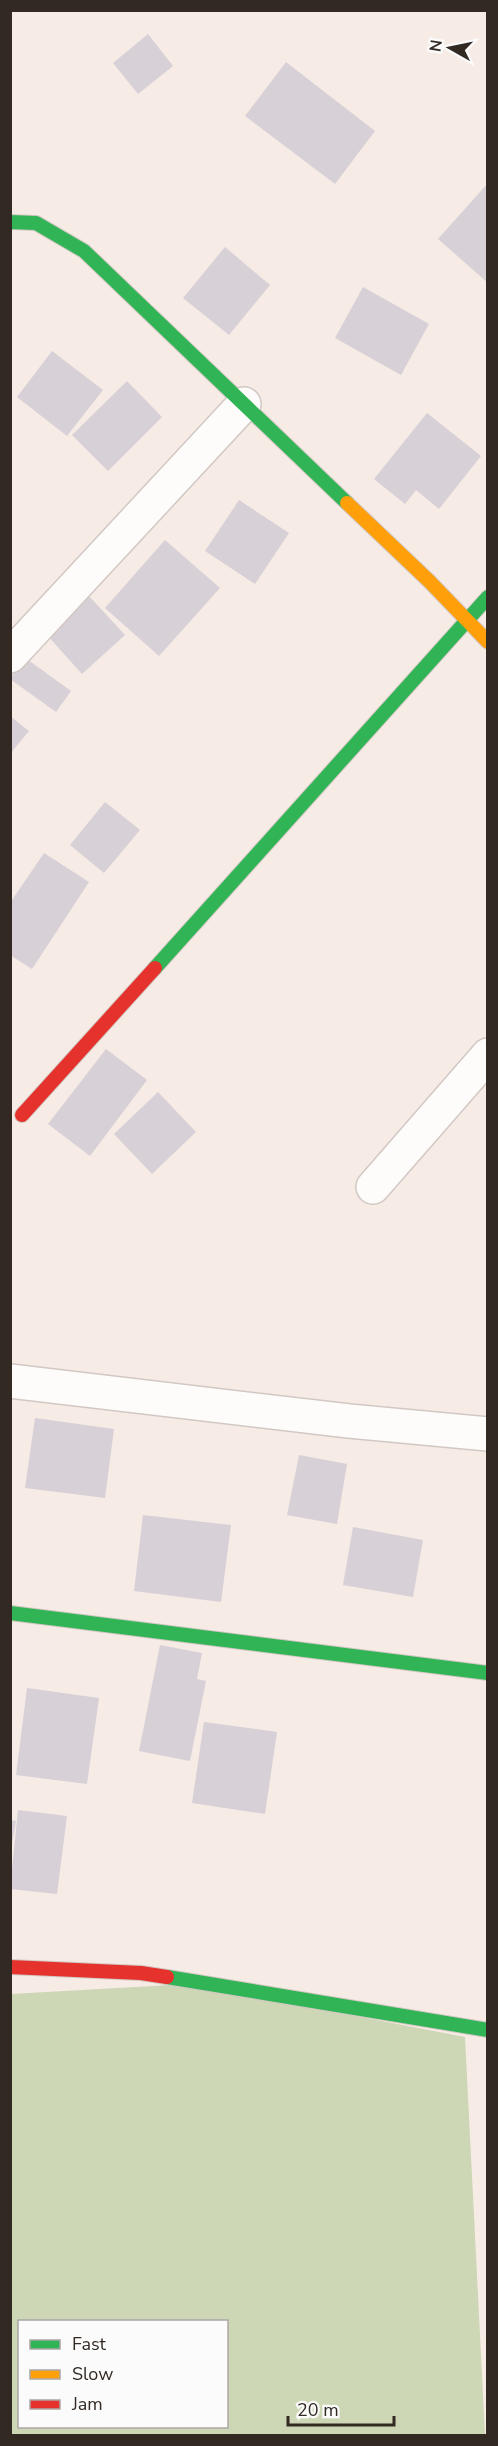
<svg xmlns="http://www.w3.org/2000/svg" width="498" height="2446" font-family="'Nunito Sans',sans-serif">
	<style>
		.forest { fill: #cdd6b5; fill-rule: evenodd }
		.building { fill: #d7d0d7 }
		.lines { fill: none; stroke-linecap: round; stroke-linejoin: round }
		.street-casing { stroke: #d2c8c3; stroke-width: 36 }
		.fast-casing { stroke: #d2c8c3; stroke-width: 16 }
		.slow-casing { stroke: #d2c8c3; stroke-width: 16 }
		.jam-casing { stroke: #d2c8c3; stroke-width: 16 }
		.street { stroke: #fefcfb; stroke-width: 33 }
		.fast { stroke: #30b455; stroke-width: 14 }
		.slow { stroke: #ff9f0a; stroke-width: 14 }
		.jam { stroke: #e5322d; stroke-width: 14 }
	</style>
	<rect width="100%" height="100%" fill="#f6ebe5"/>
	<!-- forest -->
	<path class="forest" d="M189 1984 465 2037 485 2435 11 2436V1994ZM20 2322H226V2426H20Z"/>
	<!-- building -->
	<g class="building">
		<polygon points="148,34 173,66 138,94 113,63"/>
		<polygon points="286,62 375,131 335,184 245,116"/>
		<polygon points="488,183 488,283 438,239"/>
		<polygon points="225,247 270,285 229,335 183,298"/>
		<polygon points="363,287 429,324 401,375 335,338"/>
		<polygon points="52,351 103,390 67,436 17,397"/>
		<polygon points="127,381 162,417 108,471 72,435"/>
		<polygon points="427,413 481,456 439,509 416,490 405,504 374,479"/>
		<polygon points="239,500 289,533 255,584 205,551"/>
		<polygon points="165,540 220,588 159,656 105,608"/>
		<polygon points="89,596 125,635 82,674 47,635"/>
		<polygon points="24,657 71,691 56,712 10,679"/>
		<polygon points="10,716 29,731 10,754"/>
		<polygon points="105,802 140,830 104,873 70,845"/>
		<polygon points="44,853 89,882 32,969 10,955 10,903"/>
		<polygon points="106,1049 147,1080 90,1156 48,1124"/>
		<polygon points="158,1092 196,1132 152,1174 114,1134"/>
		<polygon points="35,1418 114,1429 105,1498 25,1488"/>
		<polygon points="299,1455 347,1464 337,1524 287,1515"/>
		<polygon points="143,1515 231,1525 221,1602 134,1591"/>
		<polygon points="353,1527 423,1540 413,1597 343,1585"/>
		<polygon points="160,1645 202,1653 197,1679 206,1681 190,1761 139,1751"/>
		<polygon points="27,1688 99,1698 87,1784 16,1775"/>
		<polygon points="204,1722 277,1732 265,1814 192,1803"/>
		<polygon points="18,1810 67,1816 57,1894 10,1889"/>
		<polygon points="10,1820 16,1821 12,1844 10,1844"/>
	</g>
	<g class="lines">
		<!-- street casing -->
		<g class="street-casing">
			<g id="street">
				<polyline points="10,656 244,404"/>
				<polyline points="373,1187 488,1055"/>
				<polyline points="10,1381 349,1421 488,1434"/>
			</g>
		</g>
		<!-- fast casing -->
		<g class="fast-casing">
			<g id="fast">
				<polyline points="10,222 36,223 84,251 347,503"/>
				<polyline points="155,968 488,597"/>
				<polyline points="10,1613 488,1673"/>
				<polyline points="167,1977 488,2030"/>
			</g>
		</g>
		<!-- slow casing -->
		<g class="slow-casing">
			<polyline id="slow" points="347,503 429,581 488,642"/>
		</g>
		<!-- jam casing -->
		<g class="jam-casing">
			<g id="jam">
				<polyline points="22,1115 155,968"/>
				<polyline points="10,1967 141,1973 167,1977"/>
			</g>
		</g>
		<!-- street -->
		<use href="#street" class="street"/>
		<!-- fast -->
		<use href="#fast" class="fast"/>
		<!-- slow -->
		<use href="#slow" class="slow"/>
		<!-- jam -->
		<use href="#jam" class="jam"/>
	</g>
	<!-- border -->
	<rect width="498" height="2446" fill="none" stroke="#332923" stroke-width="24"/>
	<!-- legend -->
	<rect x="18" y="2320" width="210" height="108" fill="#fbfbfb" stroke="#aba7a5" stroke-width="1.5"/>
	<rect x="30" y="2340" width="30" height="9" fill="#30b455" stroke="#aba7a5" stroke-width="1.5"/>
	<text x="72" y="2350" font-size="18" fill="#332923">Fast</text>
	<rect x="30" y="2370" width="30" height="9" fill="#ff9f0a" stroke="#aba7a5" stroke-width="1.5"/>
	<text x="72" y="2380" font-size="18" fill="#332923">Slow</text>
	<rect x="30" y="2400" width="30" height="9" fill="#e5322d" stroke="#aba7a5" stroke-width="1.5"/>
	<text x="72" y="2410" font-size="18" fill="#332923">Jam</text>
	<!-- north arrow -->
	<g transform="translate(450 48) rotate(279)" stroke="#fbfbfb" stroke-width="4.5" paint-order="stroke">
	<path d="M0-4.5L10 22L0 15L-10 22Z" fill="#332923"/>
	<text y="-9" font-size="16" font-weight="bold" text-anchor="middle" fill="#332923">N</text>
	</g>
	<!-- scale -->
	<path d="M288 2416v9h106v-9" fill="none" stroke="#332923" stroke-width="3"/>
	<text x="297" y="2416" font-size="18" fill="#332923" stroke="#fbfbfb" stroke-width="4.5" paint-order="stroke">20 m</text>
</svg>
